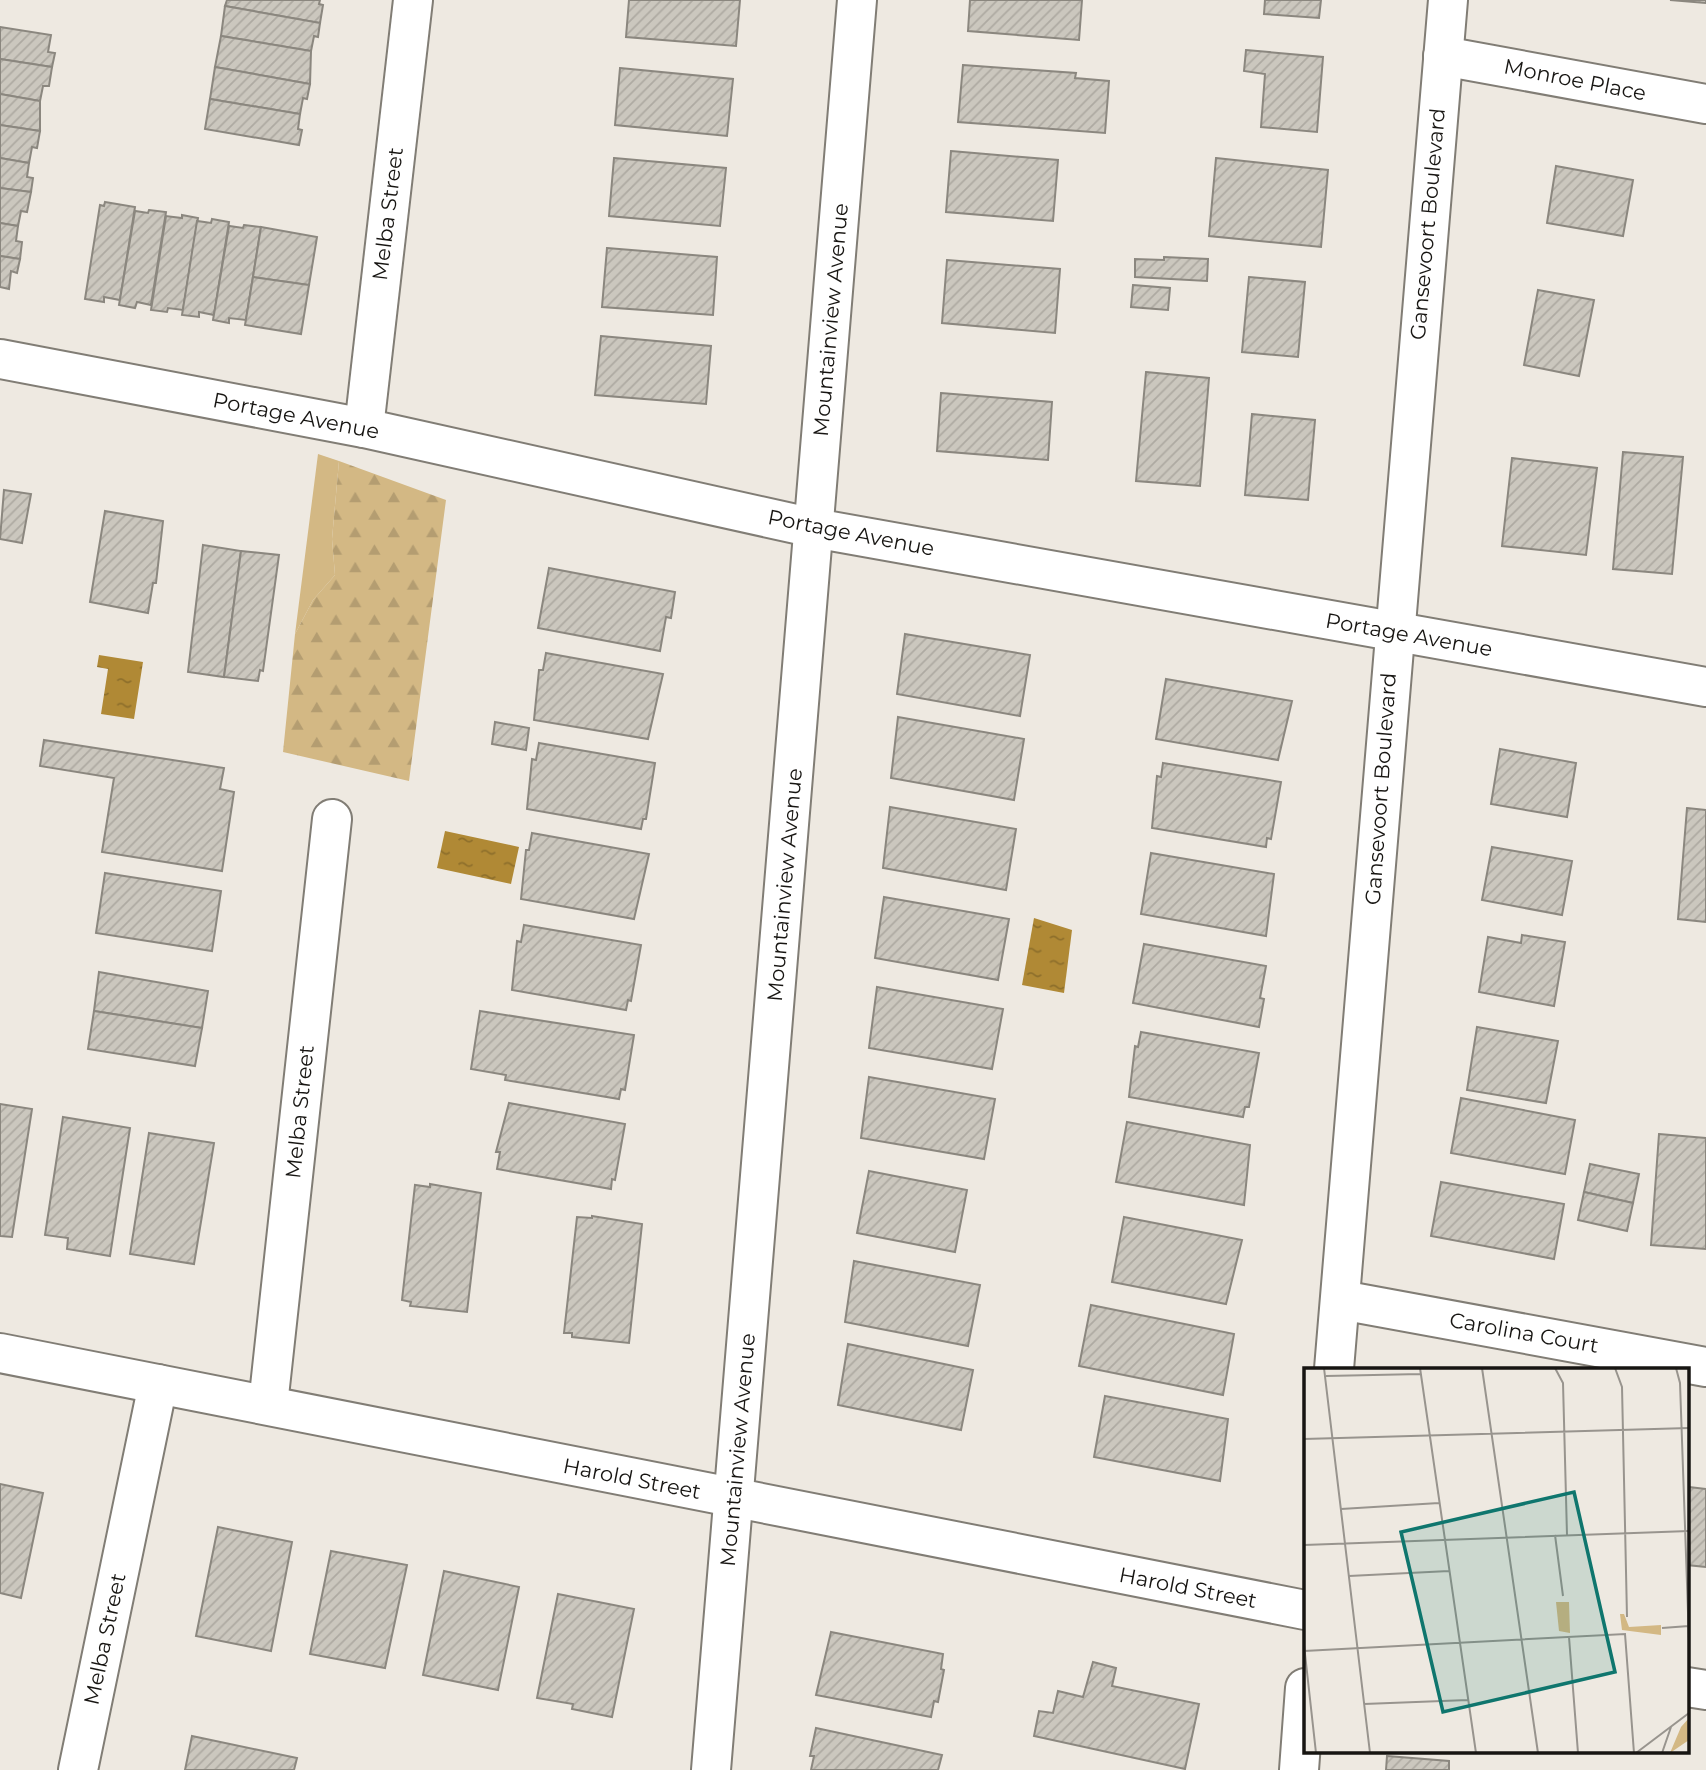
<svg xmlns="http://www.w3.org/2000/svg" width="1706" height="1770" font-family="Montserrat,sans-serif">
	<style>
		.green { fill: #d3b884 }
		.forest { fill: url(#forest-firs) }
		.water { fill: url(#water-ripples) }
		.building { fill: url(#building-hatch); stroke: #8b877f; stroke-width: 2 }
		.lines { fill: none; stroke-linecap: round; stroke-linejoin: round }
		.minor-casing { stroke: #817d75; stroke-width: 42 }
		.minor { stroke: #fff; stroke-width: 38 }
		.labels { text-anchor: middle; stroke-width: 7; stroke-linejoin: round; paint-order: stroke }
		.street-label { font-size: 21px; fill: #171512; stroke: #fff }
		.inset-road { fill: none; stroke: #98948e; stroke-width: 2 }
		.view { fill: #0f766e; fill-opacity: 0.15; stroke: #0f766e; stroke-width: 3.5 }
		.inset-edge { fill: none; stroke: #171512; stroke-width: 3.5 }
	</style>
	<defs>
		<pattern id="forest-firs" width="22" height="20" patternUnits="userSpaceOnUse" patternTransform="scale(1.75)"><rect width="22" height="20" fill="#d3b884"/><path d="M5 1l3.5 6h-7zM16 11l3.5 6h-7z" fill="#b49d71"/></pattern>
		<pattern id="water-ripples" width="26" height="14" patternUnits="userSpaceOnUse" patternTransform="scale(1.75)"><rect width="26" height="14" fill="#b08935"/><path d="M2 4q2-2 4 0t4 0M15 11q2-2 4 0t4 0" fill="none" stroke="#8e6f2b"/></pattern>
		<pattern id="building-hatch" width="6" height="6" patternUnits="userSpaceOnUse" patternTransform="scale(1.75)"><rect width="6" height="6" fill="#cbc7be"/><path d="M-1 1l2-2M0 6l6-6M5 7l2-2" fill="none" stroke="#aeaaa2"/></pattern>
	</defs>
	<rect width="100%" height="100%" fill="#eee9e1"/>
	<!-- green -->
	<polygon class="green" points="318,454 339,461 332,539 335,575 313,600 295,634"/>
	<!-- forest -->
	<polygon class="forest" points="339,461 446,500 409,781 283,752 295,634 313,600 335,575 332,539"/>
	<!-- water -->
	<g class="water">
		<polygon points="99,655 143,662 134,719 101,714 108,669 97,667"/>
		<polygon points="445,831 519,847 511,884 437,868"/>
		<polygon points="1034,918 1072,930 1064,993 1022,985"/>
	</g>
	<!-- building -->
	<g class="building">
		<polygon points="227,0 320,0 319,4 323,5 320,23 225,6"/>
		<polygon points="629,0 740,0 736,46 626,37"/>
		<polygon points="970,0 1082,0 1079,40 968,31"/>
		<polygon points="1265,0 1321,0 1319,18 1264,14"/>
		<polygon points="1670,0 1706,0 1706,3"/>
		<polygon points="225,6 320,23 318,37 314,36 311,51 221,36"/>
		<polygon points="0,27 51,35 48,52 55,53 52,67 0,59"/>
		<polygon points="221,36 311,51 310,84 215,67"/>
		<polygon points="1246,50 1323,57 1317,132 1261,127 1265,74 1244,71"/>
		<polygon points="0,59 52,67 49,86 43,86 40,101 0,94"/>
		<polygon points="963,65 1076,73 1075,78 1109,81 1105,133 958,122"/>
		<polygon points="215,67 310,84 307,99 303,98 300,114 210,99"/>
		<polygon points="620,68 733,79 727,136 615,125"/>
		<polygon points="0,94 40,101 40,131 0,125"/>
		<polygon points="210,99 300,114 298,129 302,130 299,145 205,129"/>
		<polygon points="0,125 40,131 37,148 32,147 29,163 0,158"/>
		<polygon points="951,151 1058,160 1053,221 946,212"/>
		<polygon points="0,158 29,163 27,177 33,178 31,192 0,188"/>
		<polygon points="614,158 726,168 720,226 609,216"/>
		<polygon points="1216,158 1328,170 1321,247 1209,236"/>
		<polygon points="1556,166 1633,180 1623,236 1547,223"/>
		<polygon points="0,188 31,192 27,212 21,211 18,226 0,223"/>
		<polygon points="105,202 135,207 120,300 104,297 104,302 85,299 100,205 104,206"/>
		<polygon points="149,210 166,212 151,305 137,302 135,308 119,305 135,211 148,213"/>
		<polygon points="182,215 198,218 183,310 168,308 167,312 151,310 166,216 182,218"/>
		<polygon points="212,219 229,222 214,315 199,312 199,317 182,315 197,221 211,223"/>
		<polygon points="0,223 18,226 16,241 22,242 20,259 0,256"/>
		<polygon points="244,225 261,227 246,320 229,318 229,323 213,320 229,226 243,228"/>
		<polygon points="261,227 317,237 309,285 253,277"/>
		<polygon points="607,248 717,257 713,315 602,307"/>
		<polygon points="0,256 20,259 17,273 11,271 9,289 0,287"/>
		<polygon points="1164,257 1208,259 1207,281 1135,277 1135,259 1164,260"/>
		<polygon points="947,260 1060,269 1055,333 942,323"/>
		<polygon points="253,277 309,285 301,334 245,325"/>
		<polygon points="1249,277 1305,282 1298,357 1242,352"/>
		<polygon points="1133,285 1170,288 1168,310 1131,307"/>
		<polygon points="1538,290 1594,300 1579,376 1524,365"/>
		<polygon points="601,336 711,346 706,404 595,395"/>
		<polygon points="1146,372 1209,378 1200,486 1136,481"/>
		<polygon points="941,393 1052,402 1048,460 937,451"/>
		<polygon points="1252,414 1315,420 1308,500 1245,495"/>
		<polygon points="1623,452 1683,457 1672,574 1613,569"/>
		<polygon points="1512,458 1597,468 1586,555 1502,546"/>
		<polygon points="4,490 31,494 22,543 0,539"/>
		<polygon points="105,511 163,521 156,583 153,583 148,613 90,602"/>
		<polygon points="203,545 241,551 224,677 188,672"/>
		<polygon points="241,551 279,555 263,671 260,670 258,681 224,677"/>
		<polygon points="549,568 675,592 671,618 666,617 660,651 538,628"/>
		<polygon points="905,634 1030,655 1020,716 897,694"/>
		<polygon points="546,653 663,674 648,739 534,720 539,670 543,670"/>
		<polygon points="1166,679 1292,701 1278,760 1156,739"/>
		<polygon points="898,717 1024,739 1014,800 891,778"/>
		<polygon points="495,722 529,728 526,750 492,744"/>
		<polygon points="44,740 224,768 220,789 234,792 222,871 102,852 114,778 40,766"/>
		<polygon points="539,743 655,763 646,819 643,819 641,829 527,809 532,759 536,760"/>
		<polygon points="1500,749 1576,763 1567,817 1491,804"/>
		<polygon points="1163,763 1281,782 1271,839 1267,838 1266,847 1152,828 1157,776 1161,777"/>
		<polygon points="890,807 1016,829 1006,890 883,868"/>
		<polygon points="1687,808 1706,810 1706,922 1678,919"/>
		<polygon points="532,833 649,854 634,919 521,899 526,850 529,850"/>
		<polygon points="1492,847 1572,861 1562,915 1482,900"/>
		<polygon points="1151,853 1274,874 1266,936 1141,914"/>
		<polygon points="105,873 221,891 212,951 96,933"/>
		<polygon points="884,897 1009,919 998,980 875,958"/>
		<polygon points="524,925 641,945 631,1001 628,1000 626,1010 512,990 517,941 521,942"/>
		<polygon points="1522,935 1565,942 1554,1006 1479,992 1488,937 1521,943"/>
		<polygon points="1144,944 1266,966 1260,998 1264,999 1259,1027 1133,1003"/>
		<polygon points="99,972 208,991 202,1028 94,1011"/>
		<polygon points="877,987 1003,1009 992,1069 869,1048"/>
		<polygon points="94,1011 202,1028 195,1066 88,1049"/>
		<polygon points="480,1011 634,1035 625,1090 621,1089 619,1099 505,1080 506,1075 471,1069"/>
		<polygon points="1477,1027 1558,1041 1546,1103 1467,1090"/>
		<polygon points="1141,1032 1259,1053 1249,1107 1245,1107 1243,1117 1129,1097 1135,1046 1138,1047"/>
		<polygon points="869,1077 995,1099 984,1159 861,1138"/>
		<polygon points="1461,1098 1575,1120 1565,1174 1451,1153"/>
		<polygon points="509,1103 625,1124 615,1180 612,1179 611,1189 497,1169 500,1152 496,1152"/>
		<polygon points="0,1104 32,1109 12,1237 0,1236"/>
		<polygon points="63,1117 130,1128 110,1256 67,1249 68,1238 45,1235"/>
		<polygon points="1127,1122 1250,1145 1244,1205 1116,1182"/>
		<polygon points="149,1133 214,1143 194,1264 130,1254"/>
		<polygon points="1659,1134 1706,1138 1706,1249 1651,1245"/>
		<polygon points="1590,1164 1639,1174 1633,1203 1584,1192"/>
		<polygon points="869,1171 967,1190 955,1252 857,1233"/>
		<polygon points="1441,1182 1564,1204 1554,1259 1431,1236"/>
		<polygon points="430,1184 481,1193 467,1312 410,1306 411,1302 402,1300 415,1185 430,1187"/>
		<polygon points="1584,1192 1633,1203 1627,1231 1578,1220"/>
		<polygon points="592,1216 642,1224 629,1343 572,1337 572,1333 564,1333 577,1217 592,1218"/>
		<polygon points="1124,1217 1242,1240 1226,1304 1112,1282"/>
		<polygon points="854,1261 980,1285 968,1346 845,1322"/>
		<polygon points="1091,1305 1234,1334 1223,1395 1079,1366"/>
		<polygon points="848,1344 973,1370 961,1430 838,1405"/>
		<polygon points="1105,1396 1228,1419 1220,1481 1094,1457"/>
		<polygon points="0,1484 43,1493 21,1598 0,1593"/>
		<polygon points="1689,1487 1706,1489 1706,1567 1687,1565"/>
		<polygon points="218,1527 292,1542 271,1651 196,1636"/>
		<polygon points="331,1551 407,1565 385,1668 310,1654"/>
		<polygon points="444,1571 519,1587 498,1690 423,1675"/>
		<polygon points="558,1594 634,1609 612,1717 572,1709 573,1704 537,1698"/>
		<polygon points="831,1632 943,1654 941,1669 944,1670 938,1702 934,1701 931,1717 816,1695"/>
		<polygon points="1093,1662 1116,1668 1112,1686 1199,1704 1185,1769 1034,1736 1039,1711 1053,1713 1058,1691 1083,1697"/>
		<polygon points="816,1728 942,1755 938,1770 811,1770 814,1756 810,1756"/>
		<polygon points="192,1736 297,1758 294,1770 185,1770"/>
		<polygon points="1387,1756 1449,1761 1449,1770 1386,1770"/>
	</g>
	<g class="lines">
		<!-- minor casing -->
		<g class="minor-casing">
			<g id="minor">
				<polyline points="1443,56 1706,104"/>
				<polyline points="0,359 364,428 814,528 1706,687"/>
				<polyline points="364,428 413,0"/>
				<polyline points="1341,1300 1706,1367"/>
				<polyline points="0,1353 1305,1610"/>
				<polyline points="1334,1369 1448,0"/>
				<polyline points="268,1405 332,819"/>
				<polyline points="1687,1687 1706,1690"/>
				<polyline points="78,1770 158,1384"/>
				<polyline points="711,1770 857,0"/>
				<polyline points="1299,1770 1305,1688"/>
			</g>
		</g>
		<!-- minor -->
		<use href="#minor" class="minor"/>
	</g>
	<g class="labels">
		<!-- street labels -->
		<g class="street-label">
			<text transform="translate(1575 80) rotate(11)" y="7">Monroe Place</text>
			<text transform="translate(388 214) rotate(-83)" y="7">Melba Street</text>
			<text transform="translate(1428 224) rotate(-85)" y="7">Gansevoort Boulevard</text>
			<text transform="translate(831 320) rotate(-85)" y="7">Mountainview Avenue</text>
			<text transform="translate(296 416) rotate(11)" y="7">Portage Avenue</text>
			<text transform="translate(851 533) rotate(11)" y="7">Portage Avenue</text>
			<text transform="translate(1409 635) rotate(10)" y="7">Portage Avenue</text>
			<text transform="translate(1381 789) rotate(-86)" y="7">Gansevoort Boulevard</text>
			<text transform="translate(785 885) rotate(-85)" y="7">Mountainview Avenue</text>
			<text transform="translate(300 1112) rotate(-84)" y="7">Melba Street</text>
			<text transform="translate(1524 1333) rotate(10)" y="7">Carolina Court</text>
			<text transform="translate(738 1450) rotate(-85)" y="7">Mountainview Avenue</text>
			<text transform="translate(632 1479) rotate(11)" y="7">Harold Street</text>
			<text transform="translate(1188 1588) rotate(11)" y="7">Harold Street</text>
			<text transform="translate(105 1639) rotate(-78)" y="7">Melba Street</text>
		</g>
	</g>
	<!-- overview -->
	<g transform="translate(1304 1368)">
		<rect width="385" height="385" fill="#eee9e1"/>
		<path d="M252 234H265L266 265 255 263ZM316 246H320L325 259 357 257V267L318 262ZM385 350V372L366 385 377 359Z" fill="#d3b884"/>
		<path class="inset-road" d="M20 0 66 385M116 0 172 385M178 0 234 385M251 0 259 15 263 167M311 0 318 19 323 249M372 0 376 15 385 273M22 8 117 6M0 71 385 60M37 141 135 135M251 167 259 228M0 177 385 163M45 208 145 203M358 260 385 258M265 269 274 385M0 277 12 385M0 283 321 266 330 385M60 336 164 332M332 385 385 345M358 385 367 359"/>
		<path class="view" d="M270 124 311 304 139 344 97 164Z"/>
		<rect width="385" height="385" class="inset-edge"/>
	</g>
</svg>
